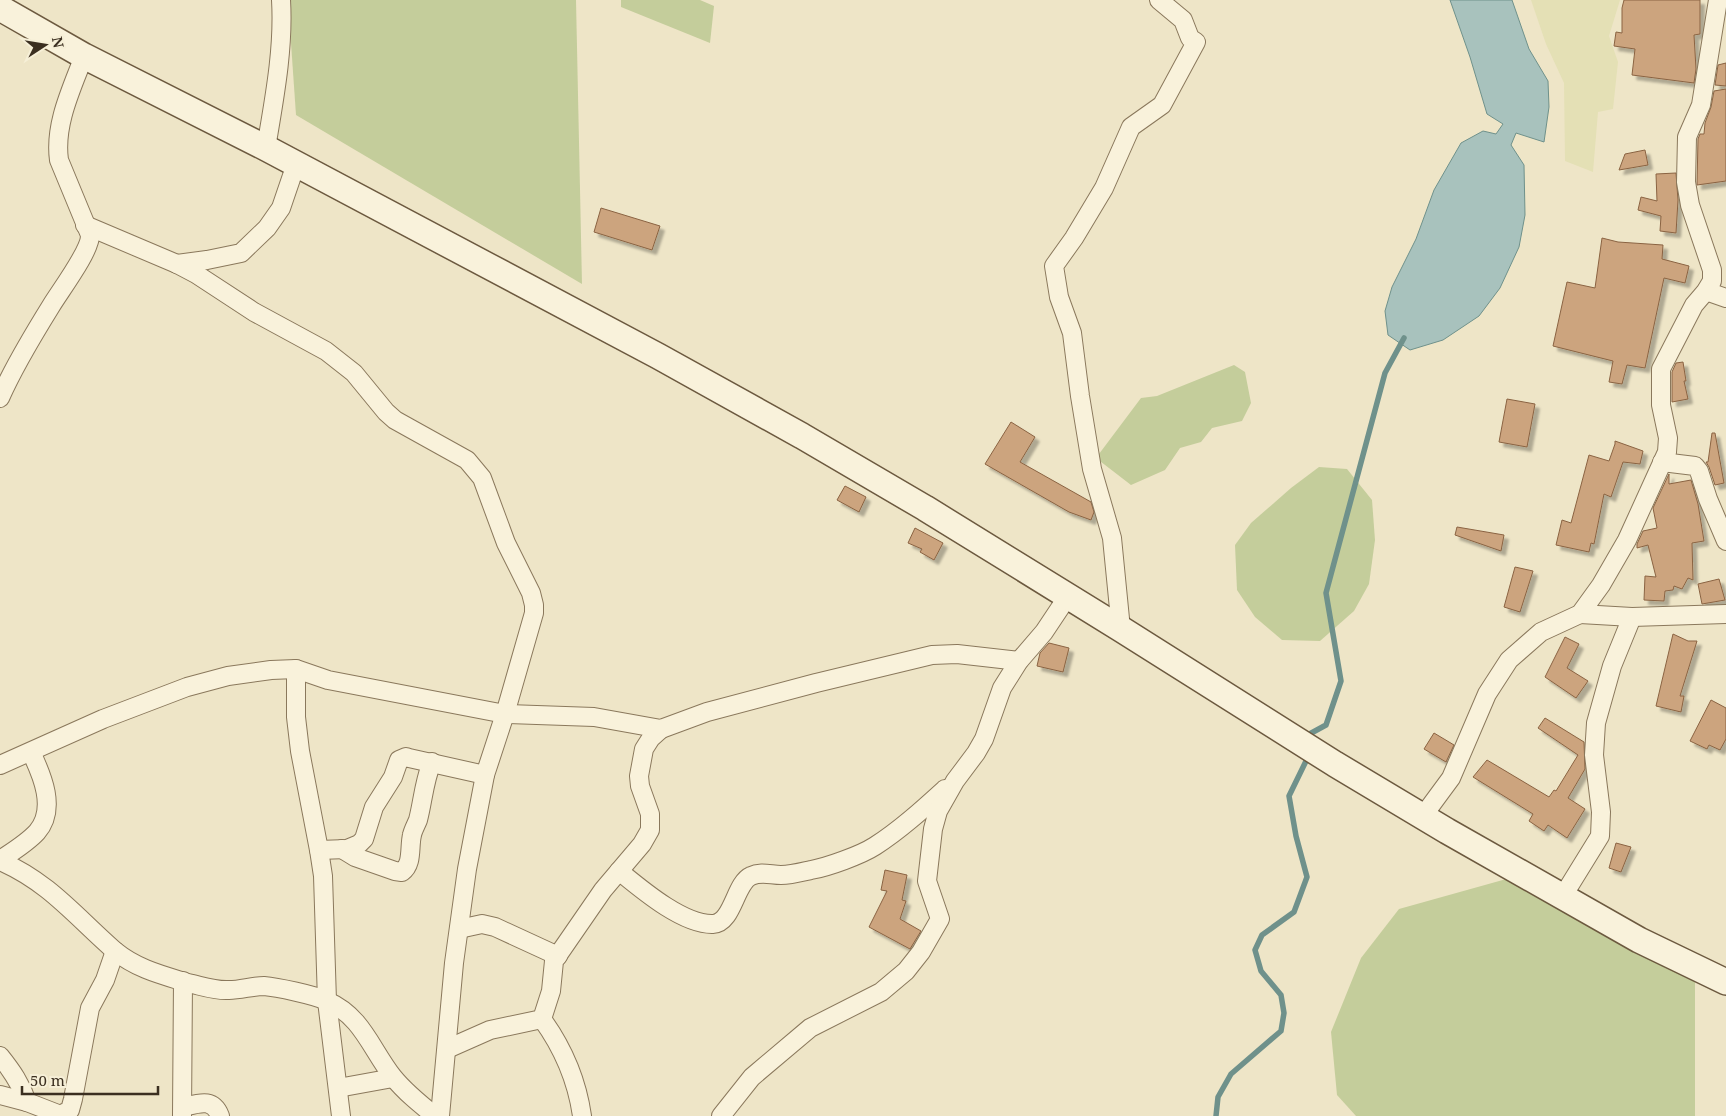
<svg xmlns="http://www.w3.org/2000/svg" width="1726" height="1116" font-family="'Noto Serif',serif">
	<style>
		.farmland { fill: #e4e0b5 }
		.green { fill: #c4cd9b }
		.water { fill: #a8c2bd; stroke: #6f918b }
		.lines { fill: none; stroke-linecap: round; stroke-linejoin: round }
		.stream { stroke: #6f918b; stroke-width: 5.5 }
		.building { fill: #cca47e; stroke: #8a6342; filter: url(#shadow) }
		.street-casing { stroke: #8a785c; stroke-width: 20 }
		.secondary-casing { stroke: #6c593f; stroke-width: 28 }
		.street { stroke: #f9f2db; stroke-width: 18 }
		.secondary { stroke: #f9f2db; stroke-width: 25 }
	</style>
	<defs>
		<filter id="shadow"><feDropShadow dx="4.5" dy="4.5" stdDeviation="1" flood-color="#0004"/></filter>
	</defs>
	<rect width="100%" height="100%" fill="#eee5c7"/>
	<!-- farmland -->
	<polygon class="farmland" points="1531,0 1620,0 1609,36 1618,62 1613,109 1598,112 1593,172 1565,161 1564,83 1546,44"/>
	<!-- green -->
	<g class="green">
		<polygon points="288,0 576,0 582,284 296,115"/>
		<polygon points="621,0 700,0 714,6 710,43 621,7"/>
		<polygon points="1234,365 1245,372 1251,403 1242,421 1212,428 1201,442 1180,448 1165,470 1131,485 1096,458 1141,398 1157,396"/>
		<polygon points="1319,467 1347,469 1372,500 1375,540 1369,584 1354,611 1320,641 1282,640 1255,617 1237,590 1235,545 1251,523 1291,488"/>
		<polygon points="1528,873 1695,974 1695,1116 1356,1116 1337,1095 1331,1032 1361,958 1399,909"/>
	</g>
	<!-- water -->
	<polygon class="water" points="1450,0 1512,0 1529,49 1548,81 1549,107 1544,142 1516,133 1511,145 1524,165 1525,215 1519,247 1500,288 1479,316 1443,340 1410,350 1388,335 1385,311 1392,287 1416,239 1434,190 1461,143 1483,131 1496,134 1503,124 1487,114 1470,57"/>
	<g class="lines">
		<!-- stream -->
		<g class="stream">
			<polyline points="1304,737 1326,725 1341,681 1326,593 1385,373 1404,338"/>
			<polyline points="1216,1116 1218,1097 1231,1074 1281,1031 1284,1013 1281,995 1261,971 1255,950 1262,935 1294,912 1307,877 1296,836 1289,796 1307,759 1305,755"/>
		</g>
	</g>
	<!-- building -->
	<g class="building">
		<polygon points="1624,0 1700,0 1700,34 1694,35 1696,69 1694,83 1632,75 1635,49 1614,46 1616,32 1622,33 1622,8"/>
		<polygon points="1726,63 1726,86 1715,85 1718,65"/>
		<polygon points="1726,89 1726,181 1697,185 1698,139 1700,134 1704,134 1705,123 1711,107 1714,91"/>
		<polygon points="1645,150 1648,165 1619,170 1625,154"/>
		<polygon points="1676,173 1678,200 1676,233 1660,231 1661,216 1638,210 1641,197 1657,201 1656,174"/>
		<polygon points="601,208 660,226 652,250 594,232"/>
		<polygon points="1602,238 1618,242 1663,245 1662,259 1689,266 1685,283 1664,278 1645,368 1627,365 1622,384 1609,382 1613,361 1553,346 1567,282 1595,288"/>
		<polygon points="1683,362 1686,381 1684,381 1688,399 1672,402 1672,372 1676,363"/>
		<polygon points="1507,399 1535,404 1527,447 1499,442"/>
		<polygon points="1011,422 1035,437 1020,462 1091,502 1094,512 1091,520 1069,512 985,464"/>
		<polygon points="1712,433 1715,433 1724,483 1715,485 1709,467 1706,462 1708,462"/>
		<polygon points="1615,441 1643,451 1640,464 1623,462 1611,497 1604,494 1594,544 1591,543 1589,552 1556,545 1562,520 1571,523 1589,455 1609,461 1615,444"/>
		<polygon points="1669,474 1669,484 1691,480 1698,504 1704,541 1692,543 1693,580 1688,578 1682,589 1674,586 1673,590 1665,591 1664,601 1644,600 1645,576 1656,577 1648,545 1637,548 1637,544 1643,531 1657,528 1653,508"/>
		<polygon points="845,486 866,497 859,512 837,500"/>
		<polygon points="1457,527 1504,535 1501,551 1455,535"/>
		<polygon points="915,528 943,543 934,560 920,552 922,549 908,543"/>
		<polygon points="1515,567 1533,571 1520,612 1504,607"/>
		<polygon points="1719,579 1725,600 1702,604 1698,584"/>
		<polygon points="1673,634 1688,641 1697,641 1680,696 1684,696 1681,712 1656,706"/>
		<polygon points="1565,637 1579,644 1567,668 1588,681 1576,698 1545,677"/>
		<polygon points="1049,643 1069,648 1063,672 1037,666 1040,653"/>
		<polygon points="1711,700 1726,708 1726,739 1720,750 1709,745 1707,749 1690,741"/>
		<polygon points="1545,718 1584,742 1585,769 1568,798 1585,809 1567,838 1548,825 1544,831 1529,821 1533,814 1473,777 1487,760 1549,797 1554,790 1556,791 1578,755 1538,728"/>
		<polygon points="1434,733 1454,745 1446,762 1424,749"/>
		<polygon points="1616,843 1631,847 1621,872 1609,868"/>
		<polygon points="885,870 907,875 902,900 906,901 900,919 921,931 910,949 869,927 887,891 881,890"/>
	</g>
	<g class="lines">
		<!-- street casing -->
		<g class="street-casing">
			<g id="street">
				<path d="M266 148C274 100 284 49 281 0"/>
				<polyline points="85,225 177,264 196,274 254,312 326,351 354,373 386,412 395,420 467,460 482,478 506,543 531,593 534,605 534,613 505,714 485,775 467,869 454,963 440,1116"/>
				<polyline points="177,264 207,260 241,253 267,228 281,208 296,164"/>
				<polyline points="1706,291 1726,298"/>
				<path d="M0 398C14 366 33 335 51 306 60 291 91 250 90 235L59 160C54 124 72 88 84 56"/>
				<polyline points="1662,462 1695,466 1699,471 1708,499 1726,541"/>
				<polyline points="1580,614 1632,617 1726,614"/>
				<polyline points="1121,629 1112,538 1092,469 1080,396 1072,333 1059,297 1054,266 1074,238 1104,188 1131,127 1162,105 1196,42 1190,38 1183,20 1159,0"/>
				<polyline points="296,669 296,717 300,751 319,850 323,876 327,1001 341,1116"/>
				<polyline points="0,765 103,719 187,687 228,676 271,670 296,669 328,680 505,714 594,717 661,729 707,712 816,683 932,655 957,654 1019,661"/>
				<polyline points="1423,816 1451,778 1487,694 1509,660 1541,632 1580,614 1601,585 1627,540 1667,452 1668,438 1661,405 1661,369 1694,305 1706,291 1712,281 1712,270 1690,205 1686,182 1687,137 1701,105 1718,0"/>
				<path d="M342 849 355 857 395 871 402 872C413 864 409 847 412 835 413 830 416 825 418 820 423 801 424 781 432 762"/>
				<polyline points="319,850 347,849 359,844 364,839 374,807 393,777 399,760 406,757 409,758 485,775"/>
				<path d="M0 860C12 852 27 843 37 832 57 809 42 775 31 752"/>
				<path d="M0 861C49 882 76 917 115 951 137 969 162 975 188 983 202 986 215 991 229 990 241 990 252 986 264 986 276 987 315 995 327 1001 362 1016 371 1049 393 1077 405 1092 420 1104 435 1116"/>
				<path d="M619 871C641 889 683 925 713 924 733 923 735 883 751 876 761 871 771 875 781 875 791 875 802 872 811 870 828 867 861 855 875 846 900 830 923 809 945 789"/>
				<polyline points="1563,896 1600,836 1601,812 1594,755 1596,723 1612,666 1632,617"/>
				<polyline points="459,929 482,924 495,927 558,956"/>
				<path d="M542 1019C563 1048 577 1081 582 1116"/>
				<polyline points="447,1049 490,1030 542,1019 551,991 554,961 603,890 642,844 650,830 650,814 640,786 639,776 644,749 651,738 661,729"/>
				<path d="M0 1056C12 1071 21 1084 27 1102L63 1116"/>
				<polyline points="338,1088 393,1078"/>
				<polyline points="0,1095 27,1102"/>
				<path d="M183 1107C200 1103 213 1098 220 1116"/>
				<polyline points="65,1116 64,1113 70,1110 73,1099 90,1008 105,980 115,951"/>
				<polyline points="182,1116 183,981"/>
				<polyline points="721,1116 752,1077 810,1028 881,992 906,971 921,952 940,919 927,881 933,829 938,811 955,781 976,753 984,739 1002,688 1019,661 1044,632 1068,596"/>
			</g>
		</g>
		<!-- secondary casing -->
		<g class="secondary-casing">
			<polyline id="secondary" points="0,8 84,56 266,148 658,356 802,436 925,508 1121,629 1335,764 1447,831 1639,940 1726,982"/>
		</g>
		<!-- street -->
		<use href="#street" class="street"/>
		<!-- secondary -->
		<use href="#secondary" class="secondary"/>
	</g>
	<!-- north arrow -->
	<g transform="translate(45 45) rotate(78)" stroke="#f6efd7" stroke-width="4" paint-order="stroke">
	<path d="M0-4L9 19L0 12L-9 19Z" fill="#3b2f20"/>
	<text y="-8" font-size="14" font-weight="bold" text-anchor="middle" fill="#3b2f20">N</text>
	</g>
	<!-- scale -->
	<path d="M22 1086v8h136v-8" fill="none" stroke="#3b2f20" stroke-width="2.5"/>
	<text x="30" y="1086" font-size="15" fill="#3b2f20" stroke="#f6efd7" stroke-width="4" paint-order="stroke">50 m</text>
</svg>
